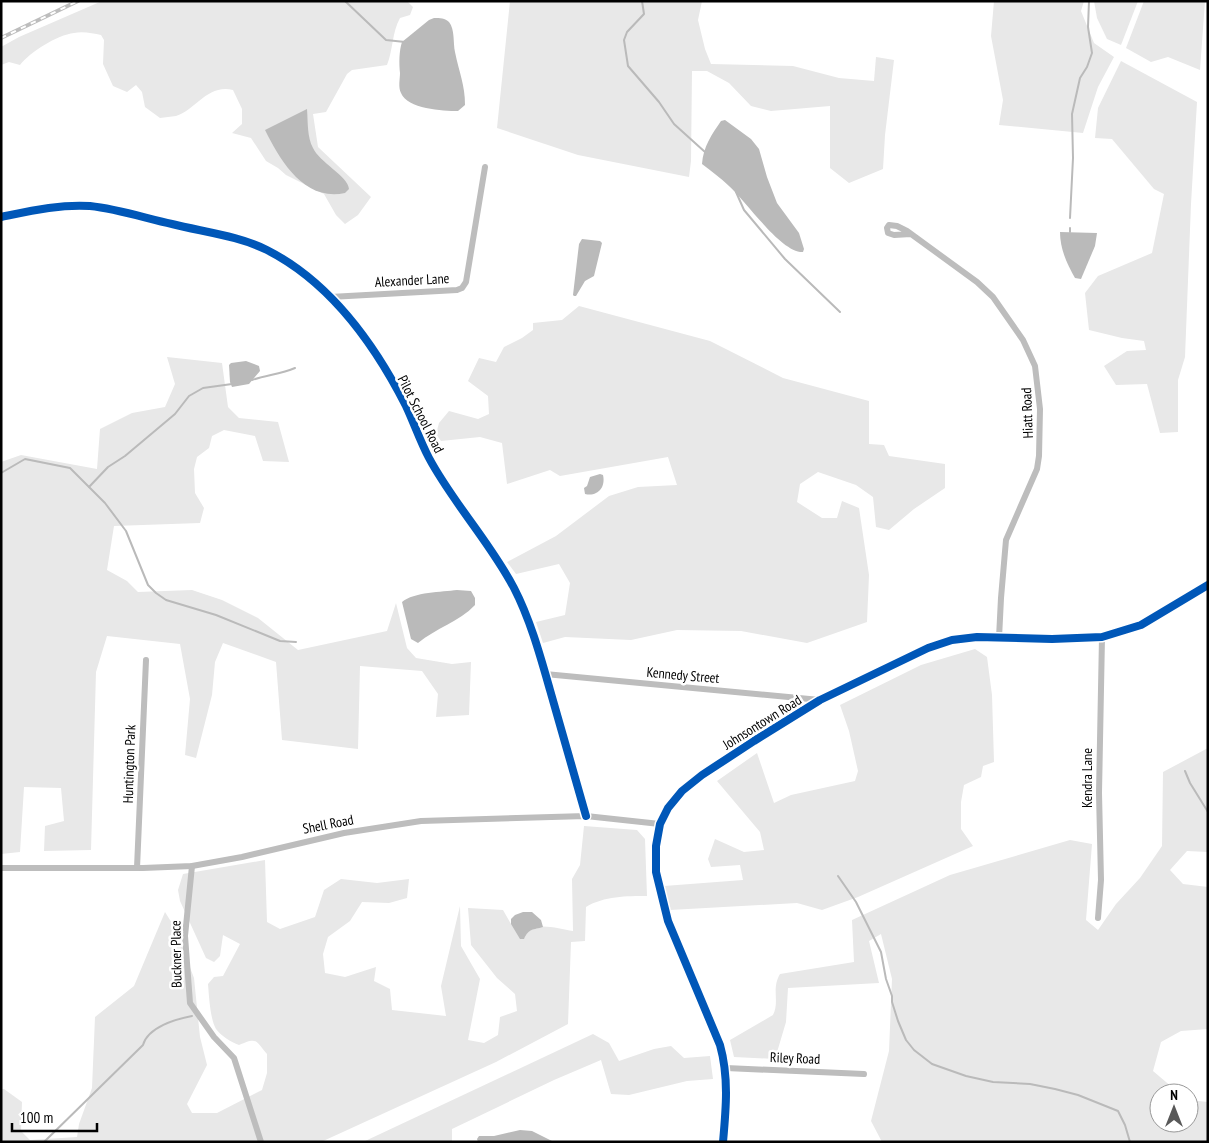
<svg xmlns="http://www.w3.org/2000/svg" width="1209" height="1143" font-family="'PT Sans Narrow',sans-serif">
	<style>
		.green { fill: #e8e8e8 }
		.water { fill: #bababa }
		.lines { fill: none; stroke-linecap: round; stroke-linejoin: round }
		.stream { stroke: #bababa; stroke-width: 2 }
		.minor { stroke: #bdbdbd; stroke-width: 6 }
		.tertiary { stroke: #bdbdbd; stroke-width: 8 }
		.rail-casing { stroke: #bdbdbd; stroke-width: 4 }
		.rail { stroke: #fff; stroke-width: 2; stroke-dasharray: 5.5; stroke-linecap: butt }
		.cycleway-casing { stroke: #fff; stroke-width: 11 }
		.cycleway { stroke: #0057b8; stroke-width: 8 }
		.labels { text-anchor: middle; stroke-width: 5; stroke-linejoin: round; paint-order: stroke }
		.street-label { font-size: 14px; fill: #000; stroke: #fff }
	</style>
	<rect width="100%" height="100%" fill="#fff"/>
	<!-- green -->
	<g class="green">
		<path d="M102 1H407L413 7 410 15 400 18C392 32 393 50 387 65L352 70 347 74 326 112 313 114 318 147 371 197 358 215 345 224 336 215 324 194 286 175 278 168 266 161 251 138 232 133 242 124V109L233 90C207 84 196 110 176 116 171 117 165 117 160 118L145 107 142 92 136 85 127 92 113 86 103 64 104 40 101 35C93 33 82 31 74 33 57 35 30 52 20 65L9 62 1 65V47L19 37Z"/>
		<polygon points="510,1 702,1 698,20 705,49 711,64 793,66 839,78 874,81 876,57 894,60 885,135 883,169 849,183 830,168 830,106 771,111 751,106 729,83 707,71 692,71 691,161 689,177 578,155 497,128"/>
		<polygon points="994,1 1084,1 1081,11 1094,43 1114,57 1098,87 1083,133 999,125 1003,100 991,36"/>
		<polygon points="1094,1 1138,1 1121,45 1107,39 1097,18"/>
		<polygon points="1144,1 1205,1 1200,70 1168,57 1151,62 1126,48"/>
		<polygon points="1121,61 1197,102 1191,204 1185,357 1178,380 1178,432 1160,433 1147,384 1116,385 1104,366 1127,351 1146,350 1144,341 1122,338 1089,330 1085,293 1098,276 1152,253 1164,194 1154,189 1112,139 1095,138 1098,108"/>
		<polygon points="579,306 710,341 783,378 869,401 869,444 884,445 889,456 945,464 945,488 914,509 889,530 876,527 873,497 856,485 818,472 800,484 797,502 822,518 837,518 842,501 859,508 869,575 867,622 807,643 741,631 677,630 631,640 565,637 543,643 536,622 565,615 570,583 559,564 516,574 507,562 556,536 609,496 638,487 677,485 668,457 560,476 550,470 507,484 502,443 480,437 441,441 436,434 439,423 449,411 478,419 489,414 488,396 468,381 479,358 496,362 504,347 522,338 533,330 533,323 562,320"/>
		<polygon points="167,357 222,363 228,407 239,418 278,422 289,462 263,461 255,436 224,430 212,436 209,448 197,457 194,469 195,493 204,508 200,523 114,526 107,570 127,581 138,592 192,590 222,600 258,618 298,650 387,631 396,603 407,648 416,658 452,664 471,662 469,715 436,717 438,694 422,671 360,666 358,749 282,740 276,662 223,643 215,662 212,695 196,758 185,755 190,699 180,644 107,636 96,672 91,850 44,851 45,826 64,821 61,788 24,787 20,852 1,854 1,462 21,455 97,469 100,429 132,413 165,407 175,384"/>
		<polygon points="975,649 987,657 992,695 994,762 983,766 981,777 964,785 961,802 961,829 973,846 858,897 822,910 797,903 670,910 664,886 743,880 740,865 711,867 708,859 715,839 744,852 764,850 760,832 717,781 757,753 774,803 791,795 855,781 858,771 849,731 840,705 921,665"/>
		<path d="M1208 748V852L1187 851 1170 870 1183 884 1208 887V1029L1181 1031 1161 1042 1153 1071 1179 1093H1159V1123H1189V1100L1208 1102V1142H882L871 1121 889 1051 892 979 881 934 869 941 879 983 788 988 786 1022 775 1059 734 1057 730 1040 773 1015C780 1001 771 989 780 974L854 962 852 920 950 875 1070 840 1092 844 1086 920 1098 930 1116 904 1140 878 1162 846 1163 772Z"/>
		<path d="M584 826 637 830 645 839 647 896C627 896 604 896 586 907L585 941 571 942 568 1024 496 1062 321 1142H1V1089H4L22 1102 21 1131 30 1140 77 1137 79 1124 92 1088 95 1017 134 986 165 912 175 928 194 978 200 1037 207 1065 187 1104 192 1113H217L262 1090 267 1073V1054C255 1040 257 1037 239 1045 231 1042 221 1036 216 1029 210 1019 209 995 208 984L214 977 223 976 240 944 223 935 220 956 214 962 206 958 180 901 178 890 183 874 265 860 267 922 280 929 315 917 324 890 341 879 377 883 409 879 407 898 389 903 362 902 350 921 328 937 323 954 325 973 345 977 376 967 374 981 390 989 392 1010 446 1016 441 986 460 906 461 946 480 979 468 1040 484 1043 498 1035 500 1017 517 1011 515 994 497 978 471 945 468 908 503 910 511 924 527 931C539 922 559 929 573 931L572 879 580 865Z"/>
		<polygon points="593,1034 609,1043 619,1061 654,1049 671,1046 684,1058 710,1056 713,1079 687,1081 629,1095 611,1094 601,1060 554,1080 452,1129 452,1141 453,1142 363,1142"/>
	</g>
	<!-- water -->
	<g class="water">
		<path d="M434 18C440 18 445 18 449 22 455 29 453 43 455 52 459 72 465 85 465 105L458 111C443 111 407 109 401 93 398 87 400 79 400 73 399 63 399 51 402 42L429 20Z"/>
		<path d="M307 109C308 122 307 137 313 148 319 162 348 176 349 189L345 193C304 202 280 160 265 130Z"/>
		<path d="M725 120 751 139 759 149 767 177 777 203 799 233 804 249 803 252C781 253 746 201 729 186 721 178 711 171 702 164 703 147 712 134 721 121Z"/>
		<path d="M1060 232 1097 233 1095 246 1081 279 1075 278C1067 264 1060 249 1060 232Z"/>
		<polygon points="582,239 600,241 602,243 594,276 585,281 576,296 574,296 573,295 579,244"/>
		<polygon points="246,361 259,366 260,371 249,384 232,387 230,382 229,365 231,363"/>
		<path d="M600 474 603 475C606 488 597 497 585 494L584 488 587 486 590 477Z"/>
		<path d="M457 590 471 591 475 598V605C459 622 436 628 418 643L411 639 402 602C414 592 442 592 457 590Z"/>
		<path d="M523 912H532L541 920 543 927C533 930 529 928 524 939H520L511 924V919L515 915Z"/>
		<polygon points="520,1130 532,1131 554,1142 478,1142 477,1139 479,1136 494,1136"/>
	</g>
	<g class="lines">
		<!-- stream -->
		<g class="stream">
			<polyline points="345,1 386,40 405,42"/>
			<polyline points="642,1 644,14 627,32 624,40 628,66 659,102 674,124 705,152"/>
			<polyline points="736,192 744,210 785,259 840,312"/>
			<polyline points="1070,218 1073,158 1072,114 1080,78 1087,67 1092,53 1088,27 1089,1"/>
			<polyline points="1070,228 1070,232"/>
			<path d="M252 380C267 375 281 374 295 368"/>
			<polyline points="1,473 25,459 70,468 105,503 126,531 148,585 156,593 166,600 216,615 280,641 296,642"/>
			<polyline points="89,487 108,467 125,456 175,414 189,396 203,388 232,384"/>
			<polyline points="1185,771 1190,783 1208,812"/>
			<polyline points="838,876 856,902 881,952 886,979 892,996 892,1002 898,1021 906,1040 914,1050 932,1064 966,1076 993,1082 1030,1084 1055,1089 1078,1095 1118,1111 1125,1125 1130,1142"/>
			<path d="M44 1142 143 1045C148 1027 176 1019 192 1016"/>
		</g>
		<!-- minor -->
		<g class="minor">
			<path d="M1 217C30 211 60 204 90 206 118 209 145 218 172 224 204 232 239 236 267 250 330 282 375 345 406 406 414 423 420 441 429 458 453 503 490 542 514 588 530 619 540 655 550 690 562 732 574 774 586 816"/>
			<polyline points="911,234 894,235 888,233 887,228 889,225 897,226 907,231 977,282 993,297 1023,340 1035,366 1040,409 1039,456 1037,469 1006,540 1001,598 999,638"/>
			<polyline points="330,297 457,290 462,288 466,282 485,167"/>
			<polyline points="545,674 820,700"/>
			<polyline points="192,866 185,936 190,1003 214,1037 234,1058 261,1142"/>
			<polyline points="1,868 143,868 192,866 242,857 344,833 421,821 586,816 660,824"/>
			<polyline points="137,868 146,660"/>
			<polyline points="1098,918 1101,880 1099,793 1102,637"/>
			<polyline points="726,1068 864,1074"/>
		</g>
		<!-- tertiary -->
		<path class="tertiary" d="M723 1142C726 1109 729 1077 720 1045L668 921 656 872V846L660 824 668 808 682 791 702 775 754 741 820 700 928 648 952 640 977 637 1052 639 1102 637 1141 625 1208 585"/>
		<!-- rail casing -->
		<g class="rail-casing">
			<polyline id="rail" points="1,38 78,1"/>
		</g>
		<!-- rail -->
		<use href="#rail" class="rail"/>
		<!-- cycleway casing -->
		<g class="cycleway-casing">
			<g id="cycleway">
				<path d="M1 217C30 211 60 204 90 206 118 209 145 218 172 224 204 232 239 236 267 250 330 282 375 345 406 406 414 423 420 441 429 458 453 503 490 542 514 588 530 619 540 655 550 690 562 732 574 774 586 816"/>
				<path d="M723 1142C726 1109 729 1077 720 1045L668 921 656 872V846L660 824 668 808 682 791 702 775 754 741 820 700 928 648 952 640 977 637 1052 639 1102 637 1141 625 1208 585"/>
			</g>
		</g>
		<!-- cycleway -->
		<use href="#cycleway" class="cycleway"/>
	</g>
	<g class="labels">
		<!-- street labels -->
		<g class="street-label">
			<text transform="translate(412 280) rotate(-3)" y="5">Alexander Lane</text>
			<text transform="translate(1027 413) rotate(-92)" y="5">Hiatt Road</text>
			<text transform="translate(421 414) rotate(63)" y="5">Pilot School Road</text>
			<text transform="translate(683 675) rotate(5)" y="5">Kennedy Street</text>
			<text transform="translate(762 722) rotate(-32)" y="5">Johnsontown Road</text>
			<text transform="translate(129 764) rotate(-88)" y="5">Huntington Park</text>
			<text transform="translate(1087 778) rotate(-90)" y="5">Kendra Lane</text>
			<text transform="translate(328 824) rotate(-11)" y="5">Shell Road</text>
			<text transform="translate(176 954) rotate(-91)" y="5">Buckner Place</text>
			<text transform="translate(795 1058) rotate(2)" y="5">Riley Road</text>
		</g>
	</g>
	<!-- border -->
	<rect width="1209" height="1143" fill="none" stroke="#000000" stroke-width="5"/>
	<!-- north arrow -->
	<g transform="translate(1174 1108)"><circle r="24" fill="#ffffff" stroke="#999999"/>
	<path d="M0-4L9 19L0 12L-9 19Z" fill="#595959"/>
	<text y="-8" font-size="14" font-weight="bold" text-anchor="middle" fill="#000000">N</text>
	</g>
	<!-- scale -->
	<path d="M12 1123v8h85v-8" fill="none" stroke="#000000" stroke-width="2.5"/>
	<text x="20" y="1123" font-size="15" fill="#000000" stroke="#ffffff" stroke-width="4" paint-order="stroke">100 m</text>
</svg>
